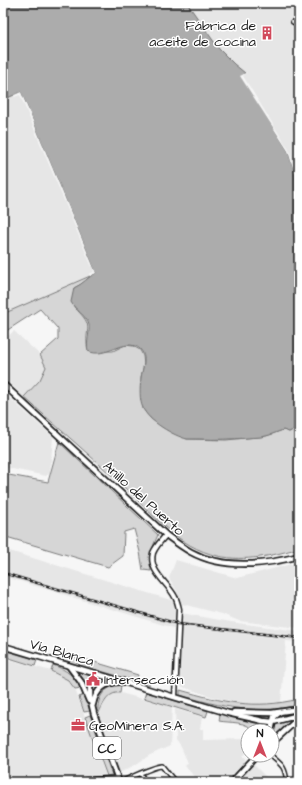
<svg xmlns="http://www.w3.org/2000/svg" width="302" height="785" font-family="'Architects Daughter',sans-serif">
	<style>
		.built { fill: #e6e6e6 }
		.green { fill: #d6d6d6; stroke: #797979 }
		.water { fill: #acacac; stroke: #727272 }
		.pier { fill: #f6f6f6 }
		.lines { fill: none; stroke-linecap: round; stroke-linejoin: round }
		.minor-casing { stroke: #1c1c1c; stroke-width: 6 }
		.tertiary-casing { stroke: #1c1c1c; stroke-width: 6 }
		.secondary-casing { stroke: #1c1c1c; stroke-width: 7 }
		.primary-casing { stroke: #1c1c1c; stroke-width: 8 }
		.minor { stroke: #fff; stroke-width: 3 }
		.tertiary { stroke: #fff; stroke-width: 3.5 }
		.secondary { stroke: #fff; stroke-width: 4 }
		.primary { stroke: #fff; stroke-width: 4.5 }
		.rail-casing { stroke: #1c1c1c; stroke-width: 2.5 }
		.rail { stroke: #fff; stroke-width: 1; stroke-dasharray: 3; stroke-linecap: butt }
		.labels { text-anchor: middle; stroke-width: 3; stroke-linejoin: round; paint-order: stroke }
		.shield { fill: #fff; stroke: #606060; stroke-width: 1 }
		.shield-label { font-size: 13px; font-weight: bold; fill: #1c1c1c }
		.poi-label { font-size: 14px; fill: #1c1c1c; stroke: #fff; text-anchor: start }
		.street-label { font-size: 14px; fill: #1c1c1c; stroke: #fff }
	</style>
	<rect width="100%" height="100%" fill="#f6f6f6"/>
	<filter id="ink" filterUnits="userSpaceOnUse"><feTurbulence type="fractalNoise" baseFrequency=".025" numOctaves="2"/><feDisplacementMap in="SourceGraphic" scale="8" xChannelSelector="R" yChannelSelector="G"/><feConvolveMatrix kernelMatrix="1 2 1 2 8 2 1 2 1" color-interpolation-filters="sRGB"/></filter>
	<g filter="url(#ink)">
		<!-- built -->
		<g class="built">
			<polygon points="187,3 299,3 299,13 292,20 294,26 299,28 299,188 293,169 240,76 244,73 234,64 219,49"/>
			<polygon points="21,92 96,273 3,314 3,100"/>
			<polygon points="14,331 40,355 46,367 40,380 24,397 3,377 3,340"/>
			<polygon points="3,392 53,437 50,473 46,476 3,467"/>
			<polygon points="3,549 174,601 175,612 237,623 299,631 299,642 286,641 281,702 260,704 239,703 216,698 177,685 180,630 3,576"/>
			<polygon points="176,560 237,578 299,562 299,628 239,621 222,614 182,604 177,591 169,578"/>
			<polygon points="3,658 51,671 68,680 75,689 108,782 12,782 3,771"/>
			<polygon points="117,692 172,707 170,746 150,755 135,765 119,773 98,715 108,696"/>
			<polygon points="175,709 202,717 200,729 203,729 203,740 246,739 248,742 248,749 242,757 246,760 226,782 199,782 185,766 188,763 181,747 176,740"/>
			<polygon points="253,764 269,780 269,782 236,782"/>
		</g>
		<!-- green -->
		<g class="green">
			<path d="M90 276 85 282 74 288V307C97 329 83 326 88 351H113L125 345 133 346 140 350 143 356 144 365 141 377 143 409 151 419 169 431 187 439 226 440 266 436 283 430 289 432 299 427V548C272 556 246 562 218 556 177 547 153 514 124 487 91 456 57 427 24 397L40 380 46 367 40 355 58 339V329L40 309 3 333V314Z"/>
			<path d="M59 442 158 535C152 547 149 557 151 571L143 570 140 552 134 529 124 532 123 556 108 567 3 536V474L48 482Z"/>
			<polygon points="3,650 37,660 35,666 3,656"/>
			<polygon points="64,653 138,675 137,679 150,682 149,685 66,661 63,657"/>
			<path d="M53 665C67 670 74 676 81 688L75 689 68 680 51 671Z"/>
			<polygon points="82,673 92,677 87,689 80,675"/>
			<polygon points="96,678 105,680 106,683 93,693 92,691"/>
			<path d="M117 685H121L120 693C108 691 102 706 98 715 97 700 101 689 117 685Z"/>
			<path d="M180 690C223 702 254 710 299 699V705C254 715 223 707 180 695Z"/>
			<polygon points="146,692 208,711 206,717 144,698"/>
			<polygon points="84,695 90,711 84,712 79,697"/>
			<polygon points="234,713 272,715 272,720"/>
			<path d="M220 714 263 722 267 726V731H253C248 721 229 723 219 721Z"/>
			<polygon points="90,715 100,743 95,745 85,717"/>
			<polygon points="296,718 272,740 272,731 274,723"/>
			<polygon points="102,747 112,775 111,775 107,776 97,749"/>
		</g>
		<!-- water -->
		<path class="water" d="M3 3H187L219 49 234 64 245 73 241 76 288 151 299 188V427L289 432 283 430C277 432 271 435 266 436 260 438 254 437 248 438 231 439 216 440 199 439 195 439 191 439 187 439 174 436 148 421 143 408 139 400 140 387 141 378 142 369 148 357 140 349 125 336 105 360 88 351 86 342 90 332 89 325 87 316 75 310 71 302L74 288C83 284 88 277 96 273L21 92 3 100V47L4 43Z"/>
		<!-- pier -->
		<g class="pier">
			<polygon points="247,72 243,76 289,150 299,181 299,188 288,151 240,76"/>
			<polygon points="21,92 96,273 90,276 89,274 94,272 20,95 14,97 14,95"/>
		</g>
		<g class="lines">
			<!-- minor casing -->
			<g class="minor-casing">
				<g id="minor">
					<path d="M270 755C282 765 285 766 287 782"/>
					<polyline points="140,774 146,782"/>
					<polyline points="87,782 86,780 118,778"/>
					<path d="M120 782C128 779 156 765 162 766L175 782"/>
				</g>
			</g>
			<!-- tertiary casing -->
			<g class="tertiary-casing">
				<polyline id="tertiary" points="293,22 299,25"/>
			</g>
			<!-- secondary casing -->
			<g class="secondary-casing">
				<path id="secondary" d="M166 535C161 541 156 546 153 553 148 571 168 583 175 597 177 600 178 605 179 609L175 697"/>
			</g>
			<!-- primary casing -->
			<g class="primary-casing">
				<g id="primary">
					<path d="M3 384 166 535C174 541 182 547 191 552 224 570 265 565 299 556"/>
					<polyline points="3,646 228,713 263,721 273,722 299,715"/>
					<polyline points="69,666 81,682 89,701"/>
					<polyline points="95,673 90,688 90,697 94,714 119,782"/>
					<path d="M93 704C96 689 105 682 120 682"/>
					<polyline points="234,712 272,713 299,709"/>
					<polyline points="271,731 274,717 279,713"/>
					<polyline points="272,743 299,718"/>
					<polyline points="232,782 257,755"/>
				</g>
			</g>
			<!-- minor -->
			<use href="#minor" class="minor"/>
			<!-- tertiary -->
			<use href="#tertiary" class="tertiary"/>
			<!-- secondary -->
			<use href="#secondary" class="secondary"/>
			<!-- primary -->
			<use href="#primary" class="primary"/>
			<!-- rail casing -->
			<g class="rail-casing">
				<polyline id="rail" points="3,573 178,624 299,638"/>
			</g>
			<!-- rail -->
			<use href="#rail" class="rail"/>
		</g>
	</g>
	<!-- icons -->
	<defs>
		<g id="building-bare" transform="scale(1.08)"><path d="M-4-6H4V6H1V3H-1V6H-4ZM-2.5-4.3h1.7v1.8h-1.7ZM.8-4.3h1.7v1.8H.8ZM-2.5-1h1.7V.8h-1.7ZM.8-1h1.7V.8H.8Z" fill="#d1495b" stroke="#fff" stroke-width="2.5" paint-order="stroke"/></g>
		<g id="civic-bare" transform="scale(1.08)"><path d="M-.6-6.5H3V-4.5H.6V-3L4-1V1h2V6H-6V1h2V-1L-.6-3ZM-1.2 2.5V6h2.4V2.5Z" fill="#d1495b" stroke="#fff" stroke-width="2.5" paint-order="stroke"/></g>
		<g id="office-bare" transform="scale(1.08)"><path d="M-6-3h4V-5.5h4V-3h4V5H-6ZM-1-4.5V-3h2v-1.5ZM-6 0V1H6V0Z" fill="#d1495b" stroke="#fff" stroke-width="2.5" paint-order="stroke"/></g>
	</defs>
	<g fill-rule="evenodd">
		<use href="#building-bare" x="267" y="33"/>
		<use href="#civic-bare" x="93" y="679"/>
		<use href="#office-bare" x="78" y="725"/>
	</g>
	<g class="labels">
		<!-- shield labels -->
		<rect class="shield" x="93" y="737" width="28" height="22" rx="3"/>
		<g class="shield-label">
			<text x="107" y="753">CC</text>
		</g>
		<!-- poi labels -->
		<g class="poi-label">
			<text x="256" y="30" text-anchor="end">Fábrica de<tspan x="256" dy="16">aceite de cocina</tspan></text>
			<text x="104" y="684">Intersección</text>
			<text x="89" y="730">GeoMinera S.A.</text>
		</g>
		<!-- street labels -->
		<g class="street-label">
			<text transform="translate(144 498) rotate(42)" y="5">Anillo del Puerto</text>
			<text transform="translate(62 652) rotate(16)" y="5">Vía Blanca</text>
		</g>
	</g>
	<!-- margin -->
	<rect width="302" height="785" fill="none" stroke="#fff" stroke-width="16"/>
	<rect x="8" y="8" width="286" height="769" fill="none" stroke="#1c1c1c" stroke-width="1.5" filter="url(#ink)"/>
	<!-- north arrow -->
	<g transform="translate(260 743)"><circle r="19" fill="#ffffff" stroke="#a4a4a4"/>
	<path d="M0-3L7 15L0 10L-7 15Z" fill="#d1495b"/>
	<text y="-6" font-size="11" font-weight="bold" text-anchor="middle" fill="#1c1c1c">N</text>
	</g>
</svg>
